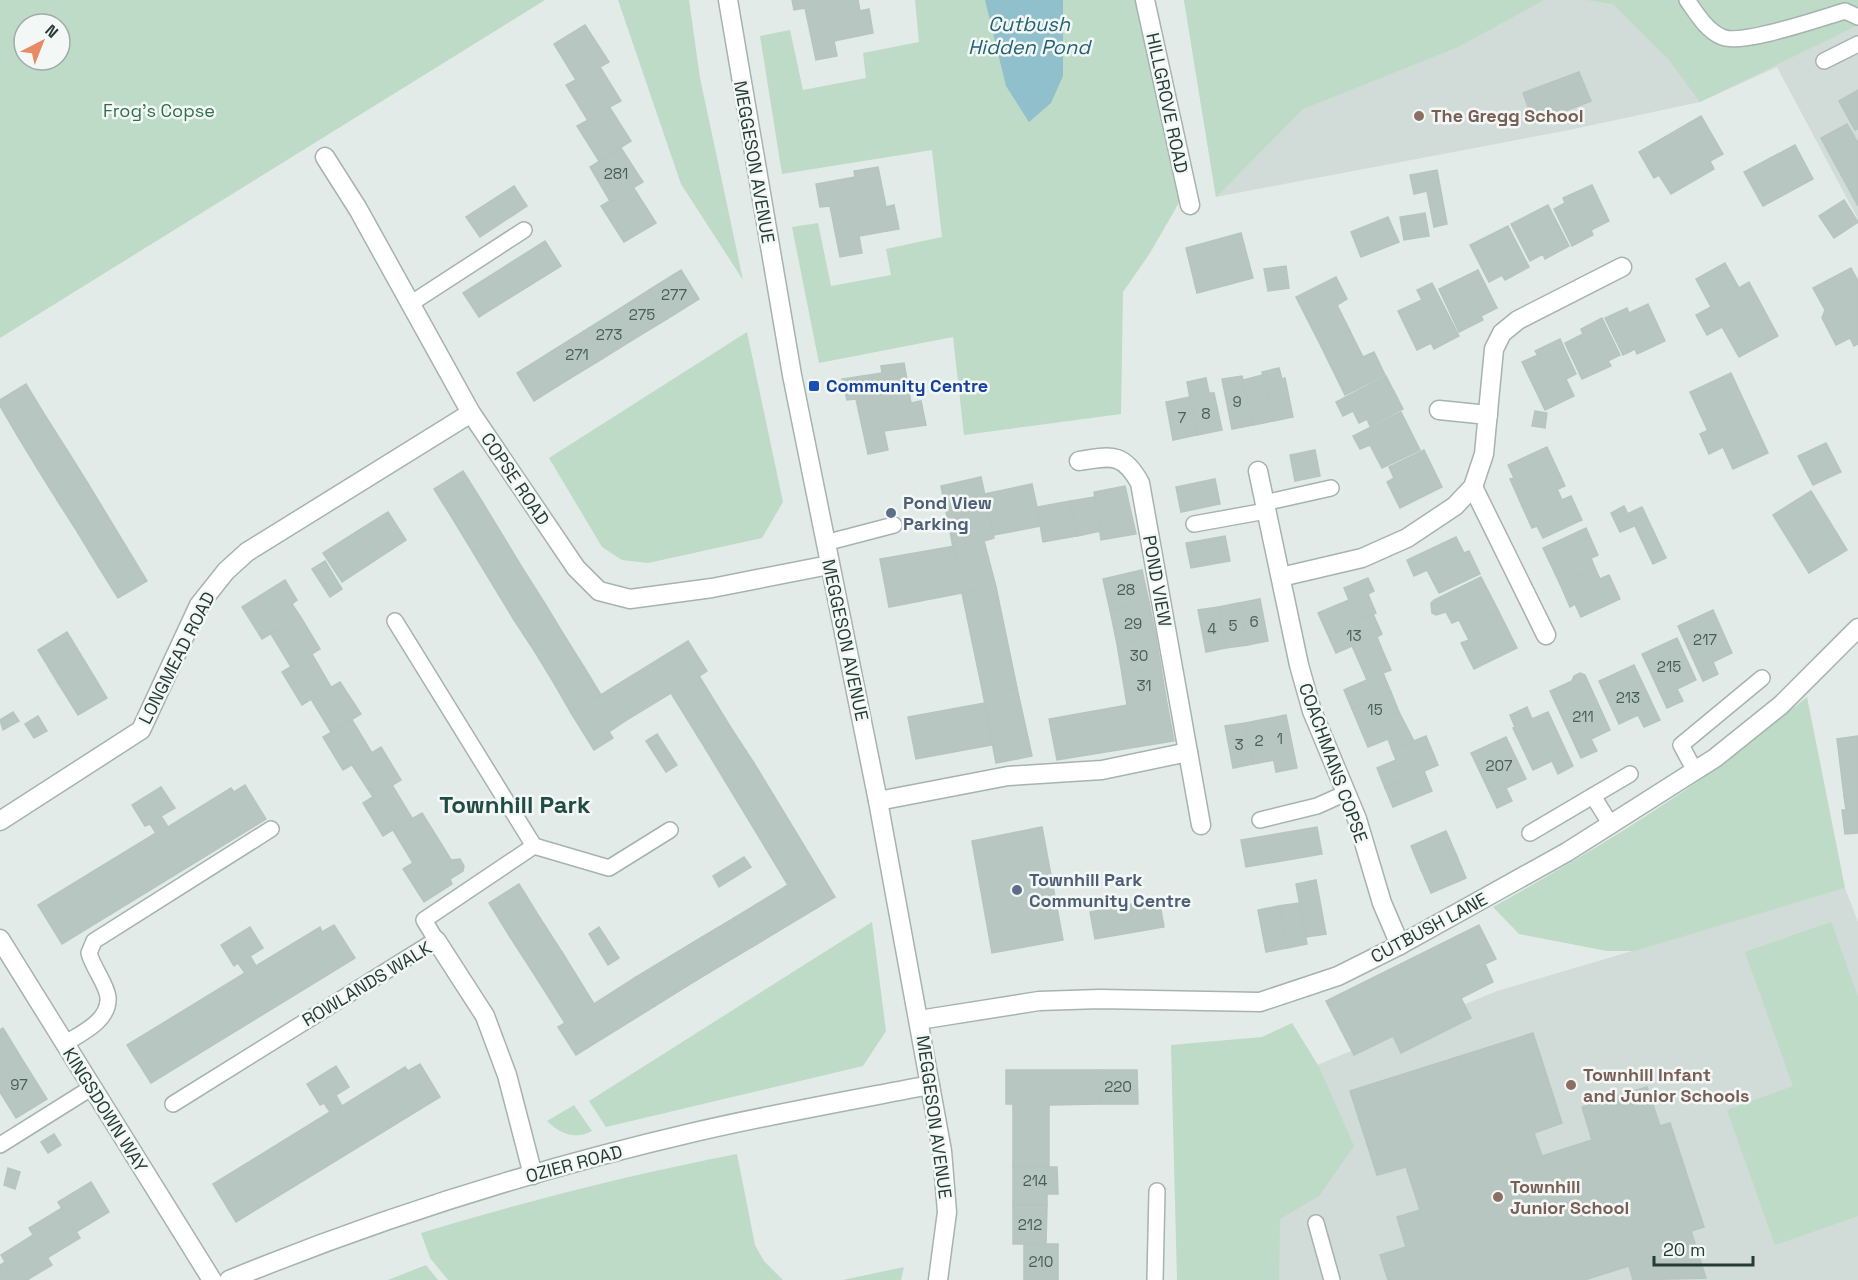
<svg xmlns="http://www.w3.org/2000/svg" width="1858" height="1280" font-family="'Space Grotesk',sans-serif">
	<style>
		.built { fill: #d1dbd7 }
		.green { fill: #bddbc6; fill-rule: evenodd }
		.water { fill: #8fc0cc }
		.building { fill: #b8c6c1; stroke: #b5c5bf; stroke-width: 1.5 }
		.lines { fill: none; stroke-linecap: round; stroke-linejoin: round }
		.service-casing { stroke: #a6b3af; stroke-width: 18 }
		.minor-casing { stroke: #a6b3af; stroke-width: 21 }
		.service { stroke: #fff; stroke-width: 15 }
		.minor { stroke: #fff; stroke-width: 18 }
		.education-dot { fill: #8d6e63; stroke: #f3f8f6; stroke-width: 2 }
		.transit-dot { fill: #1a4fb4; stroke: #f3f8f6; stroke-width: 2 }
		.service-dot { fill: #5c6f8a; stroke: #f3f8f6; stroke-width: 2 }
		.labels { text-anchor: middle; stroke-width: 5; stroke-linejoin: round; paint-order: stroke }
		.number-label { font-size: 15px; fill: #495e59 }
		.street-label { font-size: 18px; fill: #243b36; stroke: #f3f8f6 }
		.park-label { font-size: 18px; fill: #316f4c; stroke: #f3f8f6 }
		.education-label { font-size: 18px; font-weight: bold; fill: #785e54; stroke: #f3f8f6; text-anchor: start }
		.transit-label { font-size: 18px; font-weight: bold; fill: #164399; stroke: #f3f8f6; text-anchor: start }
		.service-label { font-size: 18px; font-weight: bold; fill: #4e5e75; stroke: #f3f8f6; text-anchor: start }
		.water-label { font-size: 20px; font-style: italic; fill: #226273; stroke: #f3f8f6 }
		.district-label { font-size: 24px; font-weight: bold; fill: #214c43; stroke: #f3f8f6 }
	</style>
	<rect width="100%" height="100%" fill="#e3ebe8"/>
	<!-- built -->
	<g class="built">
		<polygon points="1184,0 1858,0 1858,219 1777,67 1700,102 1569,130 1216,197"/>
		<polygon points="1845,888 1858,922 1858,1280 1270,1280 1283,1079 1497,991"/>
	</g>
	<!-- green -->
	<g class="green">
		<path d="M0 0H545L0 338ZM24 24H60V60H24Z"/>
		<polygon points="618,0 689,0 700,78 743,280 681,184"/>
		<polygon points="915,0 1137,0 1180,201 1150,253 1123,292 1121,414 964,435 953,337 819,363 792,227 818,223 831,286 891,275 886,249 942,237 932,150 782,174 760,36 790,30 803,90 866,78 863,53 919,42"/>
		<polygon points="1184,0 1544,0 1458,47 1303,109 1216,197"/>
		<polygon points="1587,0 1858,0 1858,25 1700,102 1669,60 1613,4"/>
		<polygon points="747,332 783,502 762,538 648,563 622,560 602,547 549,458"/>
		<path d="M1807 697 1845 888 1634 951H1607L1519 934 1493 907C1570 864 1646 819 1718 767 1748 745 1778 720 1807 697Z"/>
		<polygon points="872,922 886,1031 863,1066 606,1127 589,1101"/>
		<polygon points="1831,922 1858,997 1858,1216 1775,1245 1727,1110 1793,1086 1745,952"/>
		<polygon points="1292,1023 1318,1065 1354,1146 1319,1196 1280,1219 1279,1280 1177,1280 1171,1045 1262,1037"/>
		<path d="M574 1105 592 1131C575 1140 560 1134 547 1121Z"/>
		<path d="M737 1154 755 1245 764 1261 783 1280H448L430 1258 421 1233C527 1201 628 1175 737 1154Z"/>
		<polygon points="426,1265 438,1280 388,1280"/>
		<polygon points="904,1267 901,1280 843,1280"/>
	</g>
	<!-- water -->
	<polygon class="water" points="985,0 1063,0 1063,76 1051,103 1029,122 1006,86"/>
	<!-- building -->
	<g class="building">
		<polygon points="792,0 858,0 860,11 869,9 873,33 834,41 837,56 816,60 805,8 794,10"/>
		<polygon points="585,25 609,62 576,80 554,44"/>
		<polygon points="600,67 621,101 587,119 566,85"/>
		<polygon points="1579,72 1591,101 1534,123 1523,93"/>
		<polygon points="1858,90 1858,129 1855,130 1839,101"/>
		<polygon points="610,108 631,141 599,161 577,126"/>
		<polygon points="1701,116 1723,154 1710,161 1714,169 1671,194 1659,175 1654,178 1639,152"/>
		<polygon points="1847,124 1858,143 1858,206 1821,138"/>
		<polygon points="1795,145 1813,179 1763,206 1744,172"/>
		<polygon points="621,148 643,182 610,201 590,167"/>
		<polygon points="878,167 886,207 894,205 899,229 859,236 862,253 840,257 830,206 820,207 816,184 855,177 854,171"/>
		<polygon points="1437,170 1447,224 1434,227 1427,191 1414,194 1410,175"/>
		<polygon points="1592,185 1609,221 1591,230 1593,235 1572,246 1554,209 1565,203 1563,198"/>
		<polygon points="514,186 527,206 480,237 466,217"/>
		<polygon points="633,187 656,223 624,242 601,206"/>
		<polygon points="1844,200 1858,222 1834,238 1819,216"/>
		<polygon points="1548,205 1569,246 1545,259 1543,254 1530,261 1511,224"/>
		<polygon points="1425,213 1429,236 1404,240 1400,217"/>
		<polygon points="1388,217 1399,242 1361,257 1351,232"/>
		<polygon points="1508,226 1529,267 1505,280 1502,275 1489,282 1470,245"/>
		<polygon points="1241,233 1253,278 1197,293 1186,248"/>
		<polygon points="545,241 561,266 479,317 463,293"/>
		<polygon points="1725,263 1739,288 1749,282 1778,336 1739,357 1722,327 1707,335 1696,315 1711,307 1696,279"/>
		<polygon points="1286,266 1289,288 1268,291 1264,269"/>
		<polygon points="1851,268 1858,281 1858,344 1854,346 1850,338 1836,345 1822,318 1825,310 1813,288"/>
		<polygon points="681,270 699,299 667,319 649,290"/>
		<polygon points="1478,270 1497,308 1481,316 1483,320 1459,332 1439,289"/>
		<polygon points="1336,277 1347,299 1337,305 1350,331 1321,346 1296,297"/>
		<polygon points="1432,283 1459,336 1434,349 1431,343 1417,350 1398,311 1422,300 1417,290"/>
		<polygon points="649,290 667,319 634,339 616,311"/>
		<polygon points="1648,304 1665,341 1637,354 1635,349 1623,355 1605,318 1627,308 1629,313"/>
		<polygon points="616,311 634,339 602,359 584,331"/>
		<polygon points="1602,318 1620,355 1608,361 1611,366 1582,379 1565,343 1583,334 1581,329"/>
		<polygon points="584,331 602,359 569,379 552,351"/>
		<polygon points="1350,331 1363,357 1374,352 1385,375 1345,395 1321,346"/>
		<polygon points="1560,339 1576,374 1566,379 1574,396 1545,410 1522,362 1538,355 1535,351"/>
		<polygon points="552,351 569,379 534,401 517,373"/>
		<polygon points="904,363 911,403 921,401 926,425 884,431 888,450 868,454 856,399 847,400 842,379 882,373 881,366"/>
		<polygon points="1279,368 1282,379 1285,378 1293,417 1273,421 1262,372"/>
		<polygon points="1731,373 1749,412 1708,431 1690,392"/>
		<polygon points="1263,375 1273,421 1253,425 1243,380"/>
		<polygon points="1242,376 1253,425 1232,429 1222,379"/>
		<polygon points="1386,376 1403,409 1370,426 1367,419 1359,423 1353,411 1343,416 1336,402"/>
		<polygon points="1206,378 1209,393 1214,393 1222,430 1197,435 1187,382"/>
		<polygon points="26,384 46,417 17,435 0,406 0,400"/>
		<polygon points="1190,397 1197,435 1173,440 1166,402"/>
		<polygon points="1535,411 1547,413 1545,428 1532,426"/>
		<polygon points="1401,412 1420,450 1382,468 1370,445 1360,449 1353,436"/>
		<polygon points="1749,412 1768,453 1733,469 1723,447 1709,454 1700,434"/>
		<polygon points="46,417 67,450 37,468 17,435"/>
		<polygon points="1826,443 1841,472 1813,485 1798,456"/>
		<polygon points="1547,447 1565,486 1522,506 1510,479 1514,478 1508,465"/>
		<polygon points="67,450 87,482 57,500 37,468"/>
		<polygon points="1315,450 1320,476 1295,481 1290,455"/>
		<polygon points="1424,450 1442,487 1400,508 1387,482 1394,478 1389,467"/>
		<polygon points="463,471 483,503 454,521 434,489"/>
		<polygon points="981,477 994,538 984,541 996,587 962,593 941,486"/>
		<polygon points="1215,479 1220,504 1181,512 1176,487"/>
		<polygon points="87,482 107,515 78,533 57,500"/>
		<polygon points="1032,484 1041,526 994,535 984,494"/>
		<polygon points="1125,486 1136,534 1101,540 1094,492"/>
		<polygon points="1557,489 1562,500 1571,496 1582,520 1543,538 1537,526 1532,528 1522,506"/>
		<polygon points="1811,491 1847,550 1809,573 1773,515"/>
		<polygon points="1094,497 1101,531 1077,536 1070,501"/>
		<polygon points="1070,501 1077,536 1043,542 1037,507"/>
		<polygon points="483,503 503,536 474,554 454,521"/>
		<polygon points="1624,506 1634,526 1620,532 1611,513"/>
		<polygon points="1642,507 1666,558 1653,564 1629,513"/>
		<polygon points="388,512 406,540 374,561 356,532"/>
		<polygon points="107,515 127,548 98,566 78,533"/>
		<polygon points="1586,528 1598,555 1591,558 1595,568 1560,584 1543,548"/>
		<polygon points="356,532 374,561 342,582 323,553"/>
		<polygon points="503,536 523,569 494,587 474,554"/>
		<polygon points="1225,536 1230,561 1191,568 1186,543"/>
		<polygon points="1456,537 1464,553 1469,551 1480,574 1439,593 1427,570 1414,576 1407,560"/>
		<polygon points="954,546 962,593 889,607 880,559"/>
		<polygon points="127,548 147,581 118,598 98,566"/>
		<polygon points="325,561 342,589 330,597 312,569"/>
		<polygon points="1595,568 1600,579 1609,575 1620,599 1581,617 1575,604 1570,607 1560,584"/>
		<polygon points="523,569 544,602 514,620 494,587"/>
		<polygon points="1142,570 1149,602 1110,610 1103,579"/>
		<polygon points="1481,577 1499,612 1464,630 1459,620 1452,623 1446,612 1436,615 1432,613 1431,603 1434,600"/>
		<polygon points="1368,578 1374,591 1368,594 1376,613 1327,633 1318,613 1349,600 1344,588"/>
		<polygon points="285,580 297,600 292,604 300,616 262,639 242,607"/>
		<polygon points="996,587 1017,688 983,694 962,593"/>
		<polygon points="1260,599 1268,641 1247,645 1239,603"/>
		<polygon points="544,602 564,635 535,652 514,620"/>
		<polygon points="1149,602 1156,637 1117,644 1110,610"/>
		<polygon points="1239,603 1247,645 1226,648 1218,607"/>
		<polygon points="1218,607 1226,648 1206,652 1198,610"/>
		<polygon points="1713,610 1732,653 1713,662 1718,674 1703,681 1678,626"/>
		<polygon points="1499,612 1517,648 1474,669 1461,643 1469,640 1464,630"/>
		<polygon points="1373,614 1382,634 1377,637 1381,647 1357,657 1352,646 1336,653 1327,633"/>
		<polygon points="300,616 320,649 291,667 271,634"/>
		<polygon points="67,632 87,665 58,683 38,650"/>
		<polygon points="564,635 584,667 555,685 535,652"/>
		<polygon points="1156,637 1161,667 1122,674 1117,644"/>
		<polygon points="1677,638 1696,680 1677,689 1683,701 1667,708 1642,654"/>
		<polygon points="688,641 707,671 699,676 733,731 705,748 671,693 625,721 607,691"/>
		<polygon points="1381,647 1391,670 1383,673 1391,692 1352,709 1344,690 1367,680 1357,657"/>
		<polygon points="312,654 331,687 302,705 282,672"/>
		<polygon points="87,665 107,698 78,715 58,683"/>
		<polygon points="1634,665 1660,720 1644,727 1638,715 1619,724 1599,681"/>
		<polygon points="584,667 601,695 571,713 555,685"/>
		<polygon points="1161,667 1166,698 1127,705 1122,674"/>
		<polygon points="1580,673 1585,675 1610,730 1591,739 1597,751 1581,758 1550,691 1572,681 1574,676"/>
		<polygon points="340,682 361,714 331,732 311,699"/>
		<polygon points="1017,688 1032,756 996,763 983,694"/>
		<polygon points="607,691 625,721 609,732 613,738 594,750 571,713"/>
		<polygon points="1391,692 1399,712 1360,728 1352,709"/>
		<polygon points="1166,698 1174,741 1057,760 1049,719"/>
		<polygon points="984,703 992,745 916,759 908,717"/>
		<polygon points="1527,707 1532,719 1548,712 1573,766 1558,774 1552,761 1533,770 1513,728 1515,727 1510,715"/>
		<polygon points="13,712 19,721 3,730 0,720"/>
		<polygon points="1399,712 1414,741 1392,750 1388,739 1368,747 1360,728"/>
		<polygon points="1286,715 1297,768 1276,772 1266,719"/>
		<polygon points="38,716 47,731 34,738 25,724"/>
		<polygon points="1266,719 1274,760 1253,764 1245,723"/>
		<polygon points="352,720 372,753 343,770 323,737"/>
		<polygon points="1245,723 1253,764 1233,768 1225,726"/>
		<polygon points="733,731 754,763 725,781 705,748"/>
		<polygon points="657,734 677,765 666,772 646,741"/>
		<polygon points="1426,736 1438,765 1385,788 1377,768 1396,760 1392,750"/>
		<polygon points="1858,736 1858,794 1844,796 1837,739"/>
		<polygon points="1506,737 1526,779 1506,788 1512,801 1497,808 1471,753"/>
		<polygon points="381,747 401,780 373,797 352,765"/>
		<polygon points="754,763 774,796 745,814 725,781"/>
		<polygon points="1424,771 1432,791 1393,807 1385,788"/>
		<polygon points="245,785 266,819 62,944 38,905 156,833 150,824 145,826 132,805 161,787 175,808 161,816 168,827 231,788 234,792"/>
		<polygon points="392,785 412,818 383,836 363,803"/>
		<polygon points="1858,794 1858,833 1845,834 1842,810 1846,810 1844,796"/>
		<polygon points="774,796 794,829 765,847 745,814"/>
		<polygon points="422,813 442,845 413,863 393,830"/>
		<polygon points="1042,827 1063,940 992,953 972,841"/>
		<polygon points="1317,827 1322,854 1246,867 1241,840"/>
		<polygon points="794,829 835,897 752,947 734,918 788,885 765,847"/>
		<polygon points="1446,831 1456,854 1421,870 1411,846"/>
		<polygon points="442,845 451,860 460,859 464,866 463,871 450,879 452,884 424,902 403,869"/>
		<polygon points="1456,854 1466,878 1431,893 1421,870"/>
		<polygon points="744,857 751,867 719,887 713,876"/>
		<polygon points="1316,880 1326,934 1306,937 1296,884"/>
		<polygon points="519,884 540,918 510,937 489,903"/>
		<polygon points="1159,899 1164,927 1095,939 1090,912"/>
		<polygon points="1299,903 1307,944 1287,948 1279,906"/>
		<polygon points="1279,906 1287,948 1266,952 1258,910"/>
		<polygon points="540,918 562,952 532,971 510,937"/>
		<polygon points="734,918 752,947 720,966 702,937"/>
		<polygon points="334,925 355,958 151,1083 127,1045 245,973 238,963 234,966 221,945 250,927 263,948 250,956 256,966 320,927 322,932"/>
		<polygon points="1479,925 1496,959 1485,964 1493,982 1461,998 1471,1018 1401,1053 1393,1036 1354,1055 1326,1001"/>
		<polygon points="599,927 619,958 608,965 589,934"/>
		<polygon points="702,937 720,966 687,986 669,957"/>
		<polygon points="562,952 594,1004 636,977 655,1006 576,1055 558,1027 565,1023 532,971"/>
		<polygon points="669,957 687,986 655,1006 636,977"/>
		<polygon points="3,1028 25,1064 0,1079 0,1030"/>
		<polygon points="1533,1033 1562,1123 1534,1133 1542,1156 1592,1140 1582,1107 1647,1087 1660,1126 1670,1123 1704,1227 1691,1231 1706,1278 1633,1280 1629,1266 1584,1280 1388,1280 1380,1255 1406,1247 1397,1217 1420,1210 1406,1167 1377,1175 1350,1091"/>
		<polygon points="25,1064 47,1099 16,1118 0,1092 0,1079"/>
		<polygon points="420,1064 440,1097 236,1222 213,1184 330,1112 324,1103 320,1105 307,1084 336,1066 349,1087 336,1095 342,1106 405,1067 408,1071"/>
		<polygon points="1006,1070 1098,1070 1099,1104 1049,1105 1049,1167 1013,1167 1013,1104 1006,1104"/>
		<polygon points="1098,1070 1137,1070 1138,1104 1099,1104"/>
		<polygon points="54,1134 61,1145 48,1153 41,1142"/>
		<polygon points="1013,1167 1057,1167 1058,1194 1047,1194 1047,1205 1013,1205"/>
		<polygon points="8,1168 20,1172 15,1189 4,1185"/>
		<polygon points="91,1182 109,1212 76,1232 58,1202"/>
		<polygon points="1013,1205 1047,1205 1046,1244 1013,1244"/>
		<polygon points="62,1208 80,1238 47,1258 29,1228"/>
		<polygon points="33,1235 52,1265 27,1280 16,1280 1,1255"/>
		<rect x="1024" y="1244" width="34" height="36"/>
		<polygon points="5,1262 16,1280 0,1280 0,1265"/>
	</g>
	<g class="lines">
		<!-- service casing -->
		<g class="service-casing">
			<g id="service">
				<path d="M1687 0C1697 14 1706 30 1722 37 1742 46 1821 18 1845 11L1858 17"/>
				<polyline points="1824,61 1858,44"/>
				<polyline points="410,304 524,230"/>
				<polyline points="1264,503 1331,488"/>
				<polyline points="1194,524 1266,511"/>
				<polyline points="825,543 894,525"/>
				<polyline points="395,621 534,846"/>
				<polyline points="1695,771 1681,745 1762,678"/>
				<polyline points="1593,796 1611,825"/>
				<polyline points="1260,820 1317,806 1346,793"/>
				<polyline points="1530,833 1630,774"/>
				<path d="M64 1044C80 1034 110 1021 108 997 106 983 93 968 89 953L94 941 271 829"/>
				<polyline points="173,1104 436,940 424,920 534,846 609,868 670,830"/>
				<polyline points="0,1145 91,1088"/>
				<polyline points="1316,1223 1332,1280"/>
				<polyline points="1155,1280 1157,1191"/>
			</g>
		</g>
		<!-- minor casing -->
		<g class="minor-casing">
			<g id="minor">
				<polyline points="728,0 792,375 878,801 942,1151 947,1212 938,1280"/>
				<polyline points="1145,0 1190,205"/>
				<polyline points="325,157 358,209 471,413 576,568 599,591 630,599 712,588 829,565"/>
				<polyline points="1439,410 1488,415"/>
				<path d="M1079 461C1111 456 1123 452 1140 483L1201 825"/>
				<polyline points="1258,471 1299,665 1312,711 1357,819 1382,903 1400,945"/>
				<polyline points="1473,487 1546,635"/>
				<polyline points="1281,577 1362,558 1407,538 1455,506 1473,487 1484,454 1494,349 1502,333 1518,320 1622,267"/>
				<polyline points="878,801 1008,776 1102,770 1188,752"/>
				<polyline points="0,821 141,730 199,605 226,571 247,552 471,413"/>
				<polyline points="0,939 212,1280"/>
				<polyline points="436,940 485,1016 507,1075 533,1175"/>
				<polyline points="919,1020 1039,1001 1100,999 1260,1002 1338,976 1400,945 1567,852 1715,758 1781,705 1858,628"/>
				<path d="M229 1280C380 1218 536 1169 695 1132 772 1114 852 1100 930 1085"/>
			</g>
		</g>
		<!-- service -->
		<use href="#service" class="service"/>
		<!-- minor -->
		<use href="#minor" class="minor"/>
	</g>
	<!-- markers -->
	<g class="education-dot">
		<circle cx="1419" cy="116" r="6"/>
		<circle cx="1571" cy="1085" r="6"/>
		<circle cx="1498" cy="1197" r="6"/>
	</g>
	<rect class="transit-dot" x="808" y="380" width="12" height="12" rx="3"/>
	<g class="service-dot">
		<circle cx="891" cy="513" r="6"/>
		<circle cx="1017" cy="890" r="6"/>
	</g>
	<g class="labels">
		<!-- number labels -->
		<g class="number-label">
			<text x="616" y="179">281</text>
			<text x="674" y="300">277</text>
			<text x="642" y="320">275</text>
			<text x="609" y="340">273</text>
			<text x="577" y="360">271</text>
			<text x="1237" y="407">9</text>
			<text x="1206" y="419">8</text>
			<text x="1182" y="423">7</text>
			<text x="1126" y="595">28</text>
			<text x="1254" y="627">6</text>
			<text x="1133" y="629">29</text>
			<text x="1233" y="631">5</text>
			<text x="1212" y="634">4</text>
			<text x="1354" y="641">13</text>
			<text x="1705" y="645">217</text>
			<text x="1139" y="661">30</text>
			<text x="1669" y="672">215</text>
			<text x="1144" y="691">31</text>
			<text x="1628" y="703">213</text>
			<text x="1375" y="715">15</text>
			<text x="1583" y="722">211</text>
			<text x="1280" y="744">1</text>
			<text x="1259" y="746">2</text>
			<text x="1239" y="750">3</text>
			<text x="1499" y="771">207</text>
			<text x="19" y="1090">97</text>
			<text x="1118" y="1092">220</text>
			<text x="1035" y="1186">214</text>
			<text x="1030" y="1230">212</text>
			<text x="1041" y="1267">210</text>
		</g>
		<!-- street labels -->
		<g class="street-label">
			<text transform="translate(1167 103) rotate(78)" y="6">HILLGROVE ROAD</text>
			<text transform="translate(754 162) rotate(80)" y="6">MEGGESON AVENUE</text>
			<text transform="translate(515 479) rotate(56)" y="6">COPSE ROAD</text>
			<text transform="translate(1157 581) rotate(80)" y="6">POND VIEW</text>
			<text transform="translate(845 640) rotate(78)" y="6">MEGGESON AVENUE</text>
			<text transform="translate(177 658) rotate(-63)" y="6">LONGMEAD ROAD</text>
			<text transform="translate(1333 763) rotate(70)" y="6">COACHMANS COPSE</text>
			<text transform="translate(1429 928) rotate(-28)" y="6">CUTBUSH LANE</text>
			<text transform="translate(367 984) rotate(-31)" y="6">ROWLANDS WALK</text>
			<text transform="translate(105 1110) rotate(58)" y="6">KINGSDOWN WAY</text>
			<text transform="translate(934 1117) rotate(82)" y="6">MEGGESON AVENUE</text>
			<text transform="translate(574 1164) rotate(-15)" y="6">OZIER ROAD</text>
		</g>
		<!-- park labels -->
		<g class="park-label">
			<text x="159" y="117">Frog's Copse</text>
		</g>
		<!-- education labels -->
		<g class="education-label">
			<text x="1431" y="122">The Gregg School</text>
			<text x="1583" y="1081">Townhill Infant<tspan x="1583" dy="21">and Junior Schools</tspan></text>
			<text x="1510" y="1193">Townhill<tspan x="1510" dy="21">Junior School</tspan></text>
		</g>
		<!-- transit labels -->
		<g class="transit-label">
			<text x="826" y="392">Community Centre</text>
		</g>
		<!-- service labels -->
		<g class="service-label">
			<text x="903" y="509">Pond View<tspan x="903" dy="21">Parking</tspan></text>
			<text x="1029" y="886">Townhill Park<tspan x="1029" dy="21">Community Centre</tspan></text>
		</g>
		<!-- water labels -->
		<g class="water-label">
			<text x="1029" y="31">Cutbush<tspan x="1029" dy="23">Hidden Pond</tspan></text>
		</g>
		<!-- district labels -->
		<g class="district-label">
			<text x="515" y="813">Townhill Park</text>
		</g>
	</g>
	<!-- north arrow -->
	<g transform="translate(42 42) rotate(42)"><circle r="28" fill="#f3f8f6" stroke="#a0aca9" stroke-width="1.5"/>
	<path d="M0-4.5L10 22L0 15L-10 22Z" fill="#e78a65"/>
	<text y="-9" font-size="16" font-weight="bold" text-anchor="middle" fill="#243b36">N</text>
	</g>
	<!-- scale -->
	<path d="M1654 1256v9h99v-9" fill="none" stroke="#243b36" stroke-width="3"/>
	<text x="1663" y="1256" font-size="18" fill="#243b36" stroke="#f3f8f6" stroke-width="4.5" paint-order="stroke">20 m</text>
</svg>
